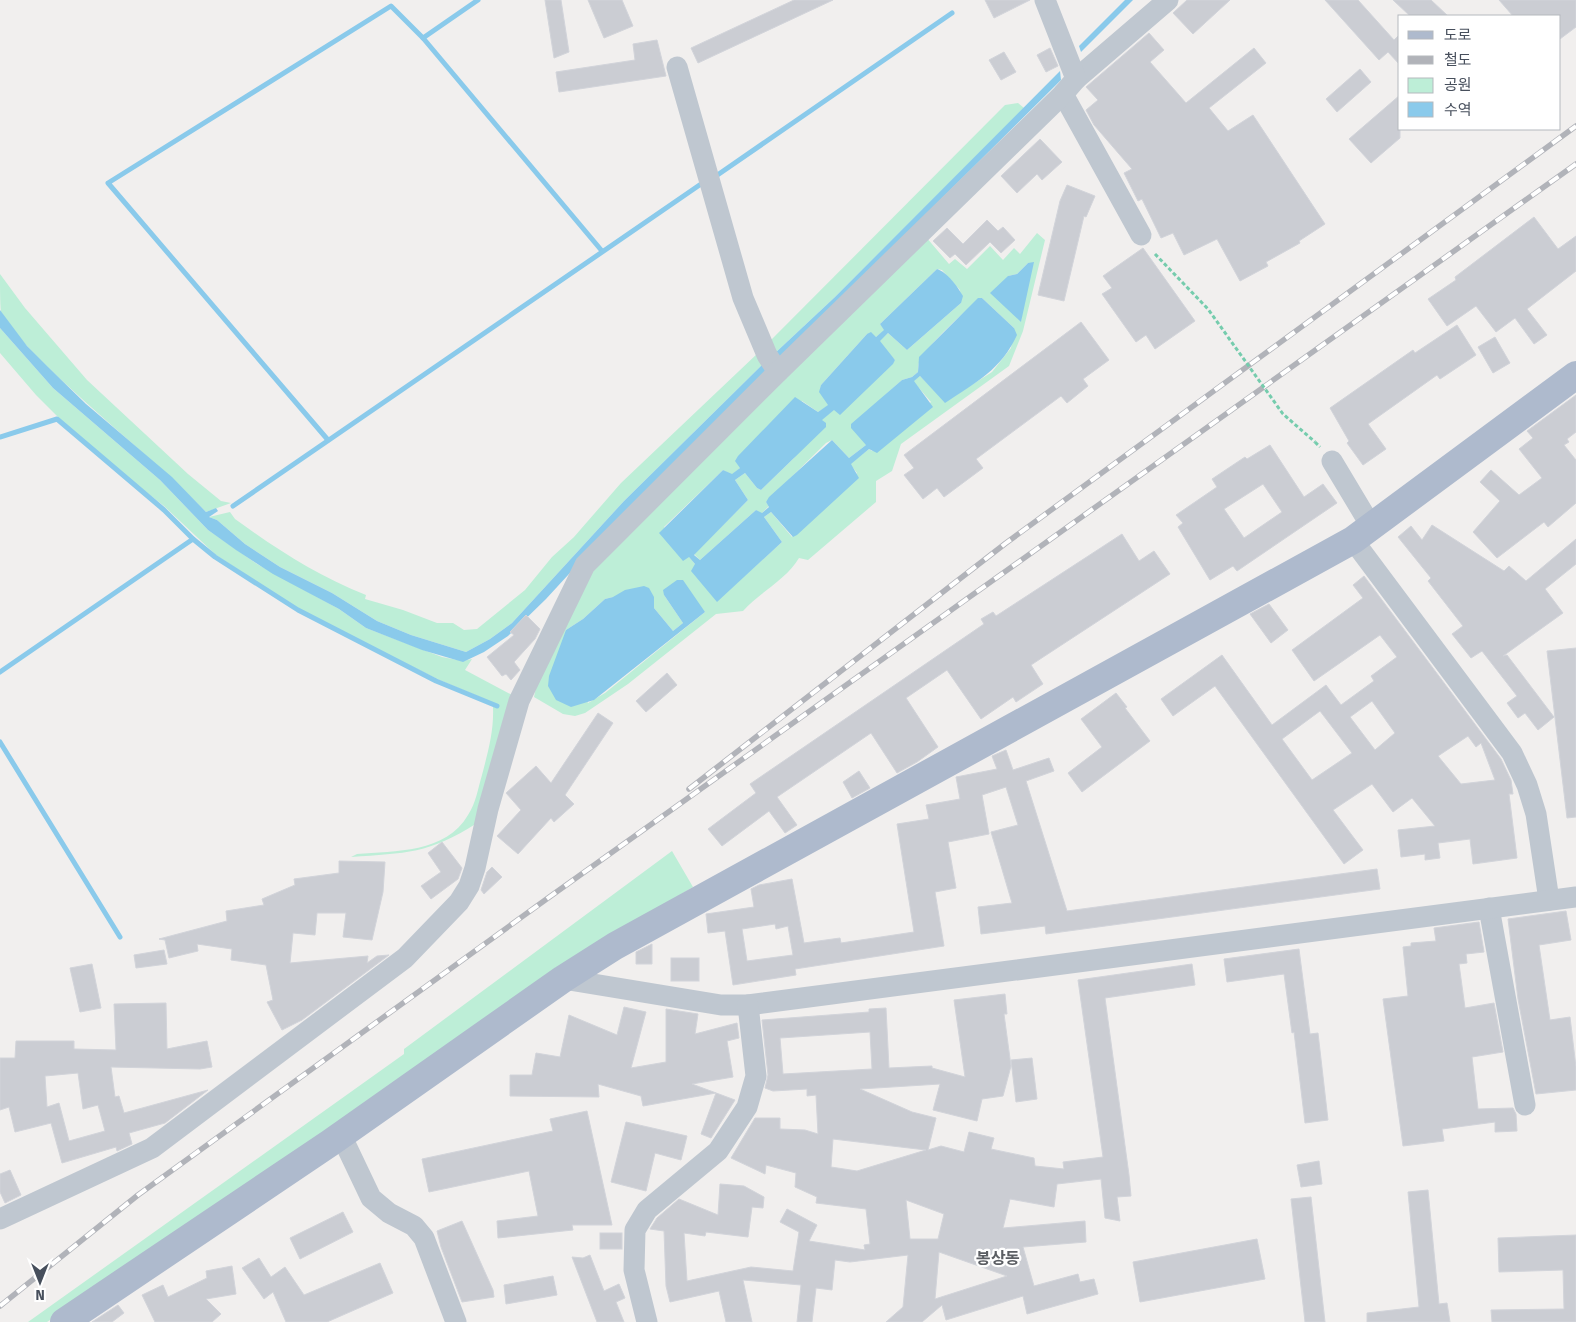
<svg xmlns="http://www.w3.org/2000/svg" width="1576" height="1322" font-family="'Fira Sans','Noto Sans KR',sans-serif">
	<style>
		.green { fill: #bdeed7; fill-rule: evenodd }
		.water { fill: #8acaeb }
		.lines { fill: none; stroke-linecap: round; stroke-linejoin: round }
		.stream { stroke: #8acaeb; stroke-width: 5 }
		.building { fill: #cbcdd3; stroke: #d2d4da; fill-rule: evenodd }
		.path { stroke: #75ccad; stroke-width: 3; stroke-dasharray: 4 2.5; stroke-linecap: butt }
		.minor { stroke: #bfc7d0; stroke-width: 21 }
		.major { stroke: #aebacd; stroke-width: 28 }
		.rail-casing { stroke: #b1b3b9; stroke-width: 5.5 }
		.rail { stroke: #fff; stroke-width: 4; stroke-dasharray: 11; stroke-linecap: butt }
		.path-bridge { stroke: #75ccad; stroke-width: 3; stroke-dasharray: 4 2.5; stroke-linecap: butt }
		.labels { text-anchor: middle; stroke-width: 4.5; stroke-linejoin: round; paint-order: stroke }
		.quarter-label { font-size: 16px; font-weight: bold; fill: #5b5e63; stroke: #fff }
	</style>
	<rect width="100%" height="100%" fill="#f1efee"/>
	<!-- green -->
	<g class="green">
		<polygon points="1018,103 1024,108 835,297 773,355 768,343 1005,105"/>
		<path d="M1037 233 1045 240 1023 331 1009 366 901 444 892 471 876 481V502L808 560 799 558C786 580 760 592 743 611L716 614 628 684 585 713 575 716 563 714 534 697 536 687 591 571 926 237 949 264 955 259 967 269 990 246 1003 260 1014 248 1020 254ZM1028 263 1021 322 1008 276 1017 274ZM937 269 942 270 960 290 961 303 907 350 888 333 879 341 880 344 895 360 821 420 794 458 761 490 757 488 745 473 735 480 748 500 694 554 700 560 756 510 761 514 769 506 766 502 826 443 832 440 849 458 866 445 885 395 902 380 912 377 918 372C918 368 918 364 920 360 928 345 967 308 982 298L1014 328 1011 348 992 372 945 402 920 376 913 381 931 402 872 451 869 449 850 464 857 473 792 537 771 512 764 517 782 542 717 601 703 584 695 564 664 527 723 470 732 475 740 468 802 401 818 412 829 405 820 392 821 385 867 334 876 337 885 330 880 324ZM664 595 705 612 605 693 588 703 566 630 583 619 605 599 613 597 654 608 673 631 683 623Z"/>
		<path d="M0 274 25 308 87 380 188 474 221 501 231 503 206 512C162 467 114 429 68 386 44 364 18 340 1 312 0 304 0 284 0 274Z"/>
		<path d="M0 328 53 388 160 480 208 530 257 564 339 609 366 628 442 657 463 661 472 659 465 670 512 695 477 823C429 854 406 853 351 857L357 854C395 851 446 853 468 815 476 803 478 788 482 775 488 752 494 731 493 707H498L499 705 437 679 298 609 216 555 164 506 100 456 66 425 36 395 0 353Z"/>
		<path d="M758 353 765 362 624 501 512 623 490 639 466 652 411 635 377 621 332 593 280 567 245 544 217 520 209 517 230 512 235 519C278 550 316 575 366 595L365 599 403 610 437 623H453L464 630 477 629 525 590 552 557 574 537 621 483Z"/>
		<polygon points="672,851 693,887 553,971 214,1212 47,1322 28,1322 404,1054 404,1049"/>
	</g>
	<!-- water -->
	<g class="water">
		<polygon points="1125,0 1133,0 1081,52 1079,46"/>
		<polygon points="1060,71 1061,80 778,361 773,355 835,297"/>
		<polygon points="1034,262 1021,322 990,293 1008,276 1017,274 1028,263"/>
		<path d="M937 269C947 272 958 287 963 296L961 303 907 350 888 333 880 341 895 360 893 364 840 415 834 410 822 420 826 423V427L761 490 757 488 745 473 735 480 748 500 694 555 700 560 756 510 762 513 769 507 766 502 769 497 832 440 849 458 866 445 851 428V424L902 380 912 377 918 372 919 357 978 298H982L1014 328 1017 335C1001 370 976 382 945 403L920 376 914 381 933 407 877 453 869 449 851 464 859 478 797 535 793 537 771 512 764 517 782 542 717 602 691 571 695 564 689 557 683 561 659 533 723 470 732 474 740 468 735 461 738 456 795 397 818 412 828 405 819 392 821 385 867 334 871 332 876 337 884 330 880 324Z"/>
		<polygon points="0,310 27,346 47,366 86,404 172,477 206,512 216,508 218,511 209,517 217,520 245,544 280,567 332,593 377,621 411,635 466,652 490,639 512,623 624,501 765,362 769,369 624,514 546,599 508,636 484,652 463,662 422,650 366,628 339,609 273,574 236,550 208,530 160,480 53,388 0,328"/>
		<polygon points="677,580 683,580 705,612 594,700 571,707 556,700 548,686 549,676 566,630 583,619 605,599 613,597 625,590 644,586 649,588 654,597 654,608 673,631 683,623 664,595 663,590"/>
	</g>
	<g class="lines">
		<!-- stream -->
		<g class="stream">
			<polyline points="478,0 423,38 602,251"/>
			<polyline points="716,176 952,13"/>
			<polyline points="0,437 57,419 164,510 193,539"/>
			<polyline points="328,440 108,183 391,6 423,38"/>
			<polyline points="233,506 701,184"/>
			<polyline points="0,672 193,539 215,557 298,610 436,681 497,706"/>
			<polyline points="0,742 120,937"/>
		</g>
	</g>
	<!-- building -->
	<g class="building">
		<polygon points="545,0 561,0 569,52 554,58"/>
		<polygon points="588,0 622,0 633,26 604,38"/>
		<polygon points="794,0 833,0 698,63 691,48"/>
		<polygon points="985,0 1030,0 994,18"/>
		<polygon points="1187,0 1230,0 1193,34 1173,13"/>
		<polygon points="1325,0 1358,0 1394,40 1400,34 1400,65 1388,52 1379,60"/>
		<polygon points="1393,0 1431,0 1448,16 1410,16"/>
		<polygon points="1499,0 1576,0 1576,27 1560,39 1560,16 1513,16"/>
		<polygon points="1149,33 1164,50 1150,62 1186,103 1254,48 1266,63 1209,108 1228,131 1253,115 1325,224 1299,241 1300,243 1266,262 1268,266 1240,281 1217,239 1184,255 1173,233 1161,238 1142,199 1138,201 1124,173 1132,169 1094,125 1086,110 1098,100 1086,87"/>
		<polygon points="657,40 666,76 559,92 556,72 635,60 633,44"/>
		<polygon points="1050,48 1058,66 1046,72 1037,55"/>
		<polygon points="1004,52 1016,72 1001,80 989,60"/>
		<polygon points="1360,69 1371,82 1337,112 1326,99"/>
		<polygon points="1400,95 1400,138 1371,163 1349,139"/>
		<polygon points="1040,139 1062,162 1042,180 1037,174 1017,193 1001,176"/>
		<polygon points="1067,185 1095,196 1086,217 1084,216 1064,301 1038,295 1060,201"/>
		<polygon points="1534,217 1558,249 1576,236 1576,271 1527,309 1547,335 1534,344 1515,318 1496,332 1476,306 1447,326 1428,299 1456,280 1455,277"/>
		<polygon points="987,220 998,231 1003,227 1015,240 1001,253 990,242 966,265 955,254 950,258 933,241 947,228 963,244"/>
		<polygon points="1143,248 1195,321 1155,349 1146,335 1136,342 1102,294 1112,288 1103,276"/>
		<polygon points="1081,322 1109,360 1083,379 1088,386 1067,403 1061,396 976,459 983,468 944,497 937,488 923,499 904,475 914,468 904,455"/>
		<polygon points="1457,325 1476,355 1440,379 1437,375 1368,424 1386,449 1363,465 1347,443 1349,441 1330,408 1413,350 1415,353"/>
		<polygon points="1495,337 1510,363 1493,373 1478,347"/>
		<polygon points="1576,395 1576,432 1567,439 1569,442 1564,445 1576,460 1576,503 1548,527 1544,522 1497,558 1473,532 1500,501 1480,482 1491,470 1519,495 1542,478 1519,449 1533,438 1527,431"/>
		<path d="M1270 445 1304 497 1323 484 1337 503 1237 571 1233 566 1210 580 1178 527 1183 523 1176 515 1217 487 1212 479 1245 457 1247 459ZM1263 484 1282 512 1244 538 1224 509Z"/>
		<polygon points="1432,525 1504,571 1509,566 1526,581 1576,539 1576,564 1545,589 1563,613 1503,656 1507,655 1554,717 1538,730 1525,713 1518,718 1507,703 1517,696 1482,651 1471,658 1452,634 1463,626 1428,581 1431,578 1398,537 1411,526 1422,540"/>
		<polygon points="1122,534 1139,561 1154,551 1170,574 1031,665 1043,684 1016,702 1013,697 981,719 947,670 906,698 938,747 917,762 897,773 871,733 777,797 797,825 785,833 769,811 722,846 708,829 756,793 750,784 984,624 981,619 993,612 996,616"/>
		<path d="M1364 576 1501 759 1511 780 1513 794H1509L1517 858 1473 864 1470 839 1438 843 1440 858 1425 860V854L1401 857 1398 830 1435 826 1412 798 1393 812 1372 784 1333 810 1363 850 1344 864 1215 686 1173 716 1161 699 1222 655 1272 725 1326 685 1341 705 1374 681 1371 676 1397 657 1380 635 1314 681 1292 650 1363 598 1353 585ZM1372 701 1395 733 1375 750 1350 717ZM1320 711 1352 753 1312 780 1282 739ZM1468 736 1476 747 1481 743 1495 780 1461 784 1438 756Z"/>
		<polygon points="1269,604 1288,630 1271,643 1250,614"/>
		<polygon points="526,615 540,629 535,639 514,662 520,670 511,680 506,674 502,676 487,657 514,635 510,632"/>
		<polygon points="1576,648 1576,817 1567,818 1547,651"/>
		<polygon points="667,673 677,685 646,712 636,701"/>
		<polygon points="1116,693 1127,707 1125,708 1150,741 1082,792 1068,773 1102,747 1081,719"/>
		<polygon points="598,713 613,723 565,795 574,804 554,822 551,818 518,854 497,836 521,810 506,793 536,766 551,783"/>
		<path d="M1006 750 1013 770 1049 758 1054 771 1026 781 1067 911 1377 869 1380 889 1046 934 1045 926 981 934 978 907 1012 903 991 832 1018 825 1006 787 982 795 989 834 948 842 956 888 935 892 944 946 795 969 796 975 733 985 725 931 708 933 706 914 754 907 751 889 759 885 792 879 804 943 840 938 841 943 914 932 897 824 929 819 926 805 960 799 956 777 997 769 992 756ZM775 924 776 929 788 926 793 955 747 961 742 929Z"/>
		<polygon points="859,771 870,788 852,798 843,782"/>
		<polygon points="442,842 462,868 458,879 431,899 421,886 441,872 428,853"/>
		<polygon points="339,861 385,862 383,892 372,940 343,937 346,913 317,913 315,935 293,933 290,963 368,956 367,963 377,956 389,955 302,1020 282,1030 267,1002 273,1000 266,965 231,960 232,949 197,944 198,951 169,958 165,940 159,939 227,921 226,911 264,905 262,899 295,885 294,879 339,873"/>
		<polygon points="492,867 502,877 484,894 481,890 487,872"/>
		<polygon points="1566,911 1571,940 1539,945 1550,1020 1570,1017 1576,1067 1576,1090 1536,1094 1518,999 1508,919"/>
		<polygon points="1479,922 1484,952 1466,954 1467,963 1459,964 1465,1008 1494,1003 1503,1052 1472,1057 1478,1109 1513,1108 1516,1114 1517,1131 1495,1132 1495,1122 1442,1129 1444,1141 1403,1146 1383,999 1408,996 1403,947 1411,946 1411,943 1436,941 1434,928"/>
		<polygon points="652,944 652,964 636,964 636,952"/>
		<polygon points="1299,949 1310,1034 1318,1033 1328,1120 1305,1123 1294,1032 1292,1033 1284,974 1227,982 1224,959"/>
		<polygon points="164,950 167,964 136,968 134,955"/>
		<rect x="671" y="958" width="28" height="23"/>
		<polygon points="92,964 101,1008 80,1012 70,968"/>
		<path d="M1192 964 1195 985 1105 998 1129 1175 1131 1196 1117 1197 1120 1221 1105 1218 1101 1179 1057 1184 1054 1207 1010 1199 1003 1228 1085 1221 1086 1242 1023 1247 1034 1286 1078 1274 1080 1282 1094 1279 1098 1294 1027 1314 1023 1296 946 1320 942 1305 922 1322H886L903 1307 908 1255 850 1262 835 1260 832 1290 816 1288 812 1322H797L801 1285 743 1280 752 1322H726L719 1291 670 1302 666 1286 664 1231 650 1229 657 1218 679 1199 718 1215 720 1184 744 1186 764 1197 763 1208 752 1207 748 1237 706 1232 705 1236 684 1233 687 1281 751 1267 793 1271 799 1232 780 1222 787 1209 817 1225 809 1241 865 1250 864 1245 870 1244 866 1209 816 1203 817 1197 795 1187 796 1173 766 1165 765 1174 731 1158 755 1118H780V1129L805 1130 818 1134 816 1095 807 1096V1089L773 1091 765 1088 768 1075 762 1020 869 1012V1009L886 1008 889 1068 932 1066V1068L965 1077 954 1000 1005 994 1007 1014H1004L1011 1066 1003 1096 982 1099 977 1121 933 1110 940 1084 860 1089 912 1112 936 1118 928 1150 941 1146 964 1152 969 1132 994 1138 991 1149 1034 1158 1035 1166 1064 1169 1063 1162 1103 1157 1078 980ZM870 1032 872 1069 783 1074 780 1038ZM833 1139 926 1150 857 1171 831 1167ZM906 1200 944 1214 938 1239H910ZM939 1252 1007 1276 935 1299Z"/>
		<path d="M166 1003 167 1049 207 1041 212 1067 200 1069 111 1067 115 1097 119 1096 124 1113 208 1090 165 1123 129 1133 132 1144 117 1151 116 1147 62 1163 51 1123 15 1132 9 1107 0 1110V1058H15L16 1041H74V1049L116 1050 114 1004ZM78 1073 83 1109 98 1105 105 1131 69 1141 59 1103 47 1107 45 1076Z"/>
		<polygon points="624,1007 646,1012 631,1068 666,1062 666,1009 698,1014 695,1034 737,1023 739,1038 727,1041 733,1077 692,1084 735,1100 711,1138 701,1134 716,1093 643,1106 641,1096 598,1084 599,1097 510,1096 510,1075 532,1075 536,1053 560,1057 569,1015 617,1035"/>
		<polygon points="1032,1058 1037,1099 1016,1102 1011,1060"/>
		<polygon points="587,1111 612,1225 572,1225 573,1230 498,1238 497,1221 538,1216 529,1171 429,1192 422,1159 553,1131 550,1119"/>
		<polygon points="626,1122 687,1136 681,1160 655,1153 646,1191 611,1182"/>
		<polygon points="1319,1161 1322,1184 1301,1187 1297,1165"/>
		<polygon points="10,1170 21,1195 5,1203 0,1192 0,1174"/>
		<polygon points="1428,1190 1439,1304 1447,1303 1450,1322 1367,1322 1367,1313 1419,1307 1408,1192"/>
		<polygon points="1311,1197 1325,1322 1305,1322 1291,1199"/>
		<polygon points="343,1212 353,1232 300,1259 290,1238"/>
		<polygon points="462,1221 493,1290 494,1297 462,1302 441,1247 437,1231"/>
		<rect x="600" y="1233" width="22" height="16"/>
		<polygon points="1576,1235 1576,1322 1492,1322 1491,1310 1564,1309 1563,1270 1499,1272 1498,1238"/>
		<polygon points="1257,1239 1265,1279 1140,1302 1133,1262"/>
		<polygon points="590,1255 604,1291 619,1284 625,1298 616,1302 624,1322 597,1322 572,1257 583,1258"/>
		<polygon points="259,1258 271,1277 285,1267 304,1295 380,1263 393,1293 327,1322 286,1322 273,1292 264,1299 242,1268"/>
		<polygon points="232,1266 236,1294 206,1299 221,1314 212,1322 155,1322 142,1295 163,1285 168,1297 207,1278 206,1271"/>
		<polygon points="553,1276 557,1295 506,1304 504,1285"/>
		<polygon points="118,1305 124,1313 112,1322 92,1322"/>
	</g>
	<g class="lines">
		<!-- path -->
		<polyline class="path" points="1315,442 1320,447"/>
		<!-- minor -->
		<g class="minor">
			<polyline points="677,67 743,298 767,355 778,372"/>
			<polyline points="1076,79 1168,0"/>
			<polyline points="1063,94 1141,235"/>
			<polyline points="1332,461 1371,526"/>
			<polyline points="1353,540 1512,753 1527,785 1536,814 1549,900"/>
			<polyline points="1489,908 1525,1105"/>
			<polyline points="563,979 721,1005 748,1005 1576,897"/>
			<polyline points="341,1135 371,1198 389,1213 414,1226 424,1238 456,1322"/>
			<polyline points="0,1219 152,1148 405,958 459,902 469,886 475,868 488,809 519,701 585,565 778,372 1063,94 1076,79 1045,0"/>
			<polyline points="647,1322 634,1270 635,1230 647,1210 718,1151 747,1107 756,1076 748,1005"/>
		</g>
		<!-- major -->
		<polyline class="major" points="64,1322 330,1143 563,979 615,946 1353,540 1576,375"/>
		<!-- rail casing -->
		<g class="rail-casing">
			<g id="rail">
				<polyline points="689,789 1006,543 1576,126"/>
				<polyline points="0,1306 138,1195 548,898 1576,164"/>
			</g>
		</g>
		<!-- rail -->
		<use href="#rail" class="rail"/>
		<!-- path-bridge -->
		<polyline class="path-bridge" points="1155,254 1208,309 1283,414 1315,442"/>
	</g>
	<g class="labels">
		<!-- quarter labels -->
		<g class="quarter-label">
			<text x="998" y="1264">봉상동</text>
		</g>
	</g>
	<!-- legend -->
	<rect x="1398" y="15" width="162" height="115" fill="#ffffff" stroke="#b5b9be"/>
	<rect x="1408" y="31" width="25" height="8" fill="#aebacd" stroke="#b5b9be"/>
	<text x="1444" y="40" font-size="15" fill="#474f5c">도로</text>
	<rect x="1408" y="56" width="25" height="8" fill="#b1b3b9" stroke="#b5b9be"/>
	<text x="1444" y="65" font-size="15" fill="#474f5c">철도</text>
	<rect x="1408" y="78" width="25" height="15" fill="#bdeed7" stroke="#b5b9be"/>
	<text x="1444" y="90" font-size="15" fill="#474f5c">공원</text>
	<rect x="1408" y="102" width="25" height="15" fill="#8acaeb" stroke="#b5b9be"/>
	<text x="1444" y="115" font-size="15" fill="#474f5c">수역</text>
	<!-- north arrow -->
	<g transform="translate(40 1282) rotate(180)" stroke="#ffffff" stroke-width="4" paint-order="stroke">
	<path d="M0-4L9 19L0 12L-9 19Z" fill="#474f5c"/>
	<text y="-8" font-size="14" font-weight="bold" text-anchor="middle" fill="#474f5c">N</text>
	</g>
</svg>
